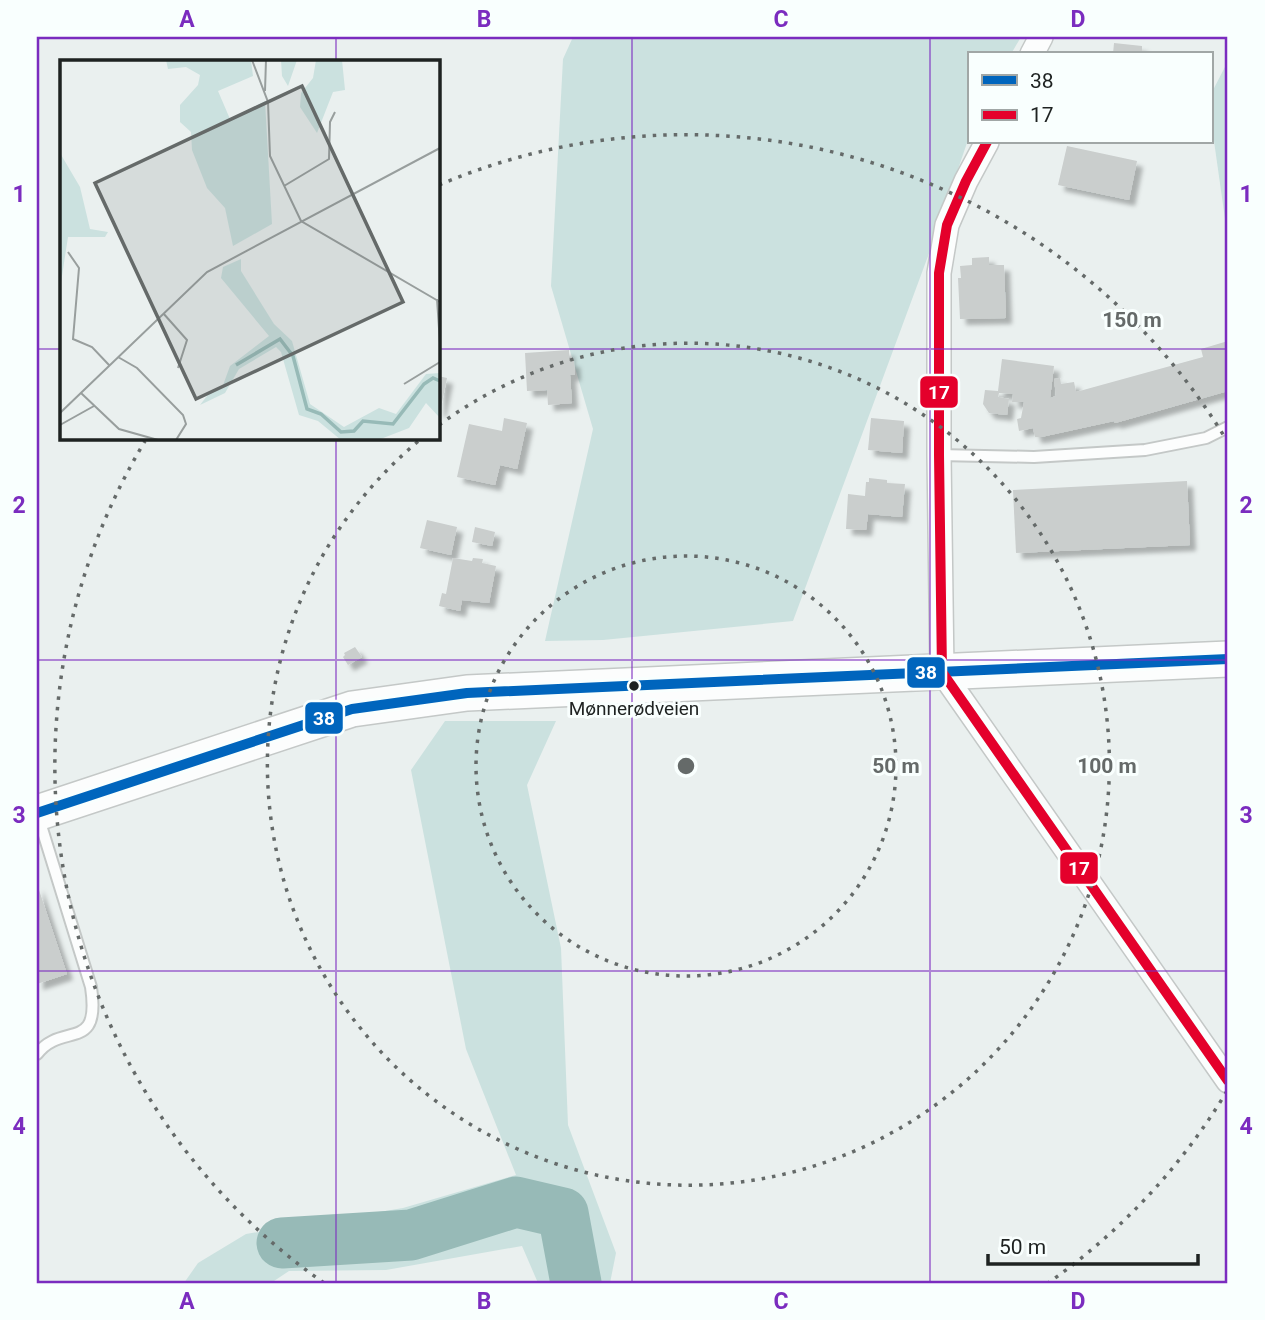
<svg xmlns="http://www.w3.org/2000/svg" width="1265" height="1320" font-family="Roboto,sans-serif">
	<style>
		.green { fill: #cbe1df }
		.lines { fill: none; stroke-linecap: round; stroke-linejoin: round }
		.river { stroke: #97bab7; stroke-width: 51 }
		.building { fill: #cacecd; filter: url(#shadow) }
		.service-casing { stroke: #c4c8c7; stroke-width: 14 }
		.minor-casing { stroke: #c4c8c7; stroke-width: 26 }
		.primary-casing { stroke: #c4c8c7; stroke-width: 38 }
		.service { stroke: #fcfdfd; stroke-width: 10 }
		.minor { stroke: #fcfdfd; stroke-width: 23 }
		.primary { stroke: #fcfdfd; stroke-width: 35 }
		.bus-1-casing { stroke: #f9fffe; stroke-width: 16 }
		.bus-2-casing { stroke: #f9fffe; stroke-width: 16 }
		.bus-1 { stroke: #0065bd; stroke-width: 10 }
		.bus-2 { stroke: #e4002b; stroke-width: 10 }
		.grid { fill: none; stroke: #7b2cbf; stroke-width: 2; stroke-opacity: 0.55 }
		.ring { fill: none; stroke: #656a69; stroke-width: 3.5; stroke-dasharray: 3.5 7 }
		.bus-dot { fill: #1e2221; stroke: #f9fffe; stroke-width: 2.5 }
		.labels { text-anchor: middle; stroke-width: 6; stroke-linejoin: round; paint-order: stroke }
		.bus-label { font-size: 19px; fill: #1e2221; stroke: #f9fffe }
		.inset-river { fill: none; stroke: #97bab7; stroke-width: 3.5 }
		.inset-road { fill: none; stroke: #989e9d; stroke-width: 2 }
		.view { fill: #656a69; fill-opacity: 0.15; stroke: #656a69; stroke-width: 3.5 }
		.inset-edge { fill: none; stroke: #1e2221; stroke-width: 3.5 }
		.centre { fill: #656a69; stroke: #f9fffe; stroke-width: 3.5 }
		.ring-label { font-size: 21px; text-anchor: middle; font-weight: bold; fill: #656a69; stroke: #f9fffe; stroke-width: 6; stroke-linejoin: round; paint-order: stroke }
		.line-badge { stroke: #f9fffe; stroke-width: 2.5 }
		.badge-label { font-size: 19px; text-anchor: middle; font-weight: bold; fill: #fff }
		.neatline { fill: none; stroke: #7b2cbf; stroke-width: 2.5 }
		.grid-label { font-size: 23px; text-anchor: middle; font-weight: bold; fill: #7b2cbf }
	</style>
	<defs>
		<filter id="shadow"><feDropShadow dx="6" dy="6" stdDeviation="2" flood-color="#0004"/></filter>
	</defs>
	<rect width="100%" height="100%" fill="#eaf0ef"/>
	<!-- green -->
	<g class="green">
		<polygon points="573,37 1021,37 1011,54 969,54 969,137 931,248 793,621 603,640 545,641 593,429 551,286 563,59"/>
		<polygon points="1228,61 1228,240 1211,120 1211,94"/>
		<polygon points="445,721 556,721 527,785 561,948 568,1125 616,1253 610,1283 538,1283 522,1246 386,1270 289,1271 271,1283 184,1283 198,1263 246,1234 403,1208 516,1175 466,1049 411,770"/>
	</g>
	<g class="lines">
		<!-- river -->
		<polyline class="river" points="282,1243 411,1235 516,1202 563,1213 576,1283"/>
	</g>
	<!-- building -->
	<g class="building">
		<polygon points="1114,43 1142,46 1142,54 1113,54"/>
		<polygon points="1067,146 1137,161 1129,200 1058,185"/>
		<polygon points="989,257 989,265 1004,265 1006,318 960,319 958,278 961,278 960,266 972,265 972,258"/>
		<polygon points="1228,341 1228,391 1115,423 1114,421 1041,437 1035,437 1033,428 1019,431 1017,419 1021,418 1024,402 1012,402 1013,394 999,393 998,397 1009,399 1007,415 989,413 983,404 985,390 998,391 1002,359 1054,366 1050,398 1056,396 1054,379 1060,378 1061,384 1074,382 1076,392 1203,357 1201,349"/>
		<polygon points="569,350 569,361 574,361 575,375 570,375 572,403 548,405 547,390 527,391 525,353"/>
		<polygon points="438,376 447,378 440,412 438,411"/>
		<polygon points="504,418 527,423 517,469 500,465 495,485 457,477 469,424 502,431"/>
		<polygon points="871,418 904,421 902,453 868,450"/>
		<polygon points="869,478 887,480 887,483 905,484 902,517 868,514 866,530 846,529 848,494 865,496 866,482 869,482"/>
		<polygon points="1187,481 1190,545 1016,553 1013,490"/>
		<polygon points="427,520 457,527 451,555 420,548"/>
		<polygon points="475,527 495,532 492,546 472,542"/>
		<polygon points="453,558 472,561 473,558 483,559 482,563 496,566 489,603 462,600 460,611 439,606 442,593 446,594"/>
		<polygon points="355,647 362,657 348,665 343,657 345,655 344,653"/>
		<polygon points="37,884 67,974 37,984"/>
	</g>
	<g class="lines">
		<!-- service casing -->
		<g class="service-casing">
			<g id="service">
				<polyline points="939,455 1034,457 1145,450 1206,438 1228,427"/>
				<path d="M37 1054C62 1021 101 1054 91 987L39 819"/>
			</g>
		</g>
		<!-- minor casing -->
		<g class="minor-casing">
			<g id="minor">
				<polyline points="1032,54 1041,37"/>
				<polyline points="987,142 966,181 947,225 939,273 939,455 942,672 1228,1081"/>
			</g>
		</g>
		<!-- primary casing -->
		<g class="primary-casing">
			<polyline id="primary" points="37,813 352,709 467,693 1228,659"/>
		</g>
		<!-- service -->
		<use href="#service" class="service"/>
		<!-- minor -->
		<use href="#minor" class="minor"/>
		<!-- primary -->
		<use href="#primary" class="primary"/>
		<!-- bus-1 casing -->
		<g class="bus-1-casing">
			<polyline id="bus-1" points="37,813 352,709 467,693 1228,659"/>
		</g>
		<!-- bus-2 casing -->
		<g class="bus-2-casing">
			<polyline id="bus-2" points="987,142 966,181 947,225 939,273 939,455 942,672 1228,1081"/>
		</g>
		<!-- bus-1 -->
		<use href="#bus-1" class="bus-1"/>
		<!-- bus-2 -->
		<use href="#bus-2" class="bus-2"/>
	</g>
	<!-- grid -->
	<path class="grid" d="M336 37V61M632 37V1283M930 37V1283M37 349H61M438 349H1228M336 438V1283M37 660H1228M37 971H1228"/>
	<!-- distance rings -->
	<g class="ring">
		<circle cx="686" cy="766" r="210"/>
		<path d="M439 425A421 421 0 1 1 421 439"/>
		<path d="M1227 1091A631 631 0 0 1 1048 1283M324 1283A631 631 0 0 1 145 441M439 185A631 631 0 0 1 1227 441"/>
	</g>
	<!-- markers -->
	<circle class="bus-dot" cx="634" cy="686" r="6"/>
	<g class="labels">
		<!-- bus labels -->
		<g class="bus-label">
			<text x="634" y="715">Mønnerødveien</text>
		</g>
	</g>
	<!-- overview -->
	<g transform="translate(60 60)">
		<rect width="380" height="380" fill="#eaf0ef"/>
		<path d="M106 0H191L193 16 158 31 170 59 205 41 212 164 173 186 165 148 147 128 132 90 131 72 120 62V45L138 25 140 15 126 7 108 9ZM221 0H237L228 26 222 16ZM256 0H282L285 30 273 32 257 73 240 47 241 33 253 18ZM0 93 20 127 30 169 48 172 45 177H8L0 229ZM181 199V211L214 264 232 281 250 344 284 367 319 348 336 354 366 314 380 313V358L366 343 349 368 318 380H281L258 361 239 355 221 292 216 287 179 309 165 333 140 345 150 332 162 328 170 306 209 276 161 218 163 207Z" fill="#cbe1df"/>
		<path class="inset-river" d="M176 305 220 279 233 296 247 349 261 354 281 372 294 371 303 361 333 364 364 324 373 318 380 321"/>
		<path class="inset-road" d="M192 0 208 42 210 96 241 161 380 242M205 31 206 0M224 126 269 99 270 62 275 52M8 192 19 208 13 279 32 287 49 305M377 239 380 283M103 253 127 280 118 308M58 297 77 308 123 355 126 364 116 380M344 324 380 302M21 333 59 369 98 380M0 353 147 212 380 88M0 365 34 346"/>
		<path class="view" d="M242 26 343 242 136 339 35 123Z"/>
		<rect width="380" height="380" class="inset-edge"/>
	</g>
	<circle cx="686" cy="766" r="10" class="centre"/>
	<g class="ring-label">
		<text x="1132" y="327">150 m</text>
		<text x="896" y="773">50 m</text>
		<text x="1107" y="773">100 m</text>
	</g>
	<g class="line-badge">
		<rect x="919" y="375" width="40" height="34" rx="7" fill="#e4002b"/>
		<rect x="906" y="656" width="40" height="33" rx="7" fill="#0065bd"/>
		<rect x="304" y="701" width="40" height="34" rx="7" fill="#0065bd"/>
		<rect x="1059" y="851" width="40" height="34" rx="7" fill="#e4002b"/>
	</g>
	<g class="badge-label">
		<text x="939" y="399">17</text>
		<text x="926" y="679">38</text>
		<text x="324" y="725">38</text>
		<text x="1079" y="875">17</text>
	</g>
	<!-- border -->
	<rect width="1265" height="1320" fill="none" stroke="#f9fffe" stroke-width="77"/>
	<!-- legend -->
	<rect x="968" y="52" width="245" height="91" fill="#f9fffe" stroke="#a1a7a6" stroke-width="2"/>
	<rect x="982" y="75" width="35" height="10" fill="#0065bd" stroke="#a1a7a6" stroke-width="2"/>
	<text x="1030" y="88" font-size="21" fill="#1e2221">38</text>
	<rect x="982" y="110" width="35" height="10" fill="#e4002b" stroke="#a1a7a6" stroke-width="2"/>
	<text x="1030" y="122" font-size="21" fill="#1e2221">17</text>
	<!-- scale -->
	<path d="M988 1254v10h210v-10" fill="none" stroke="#1e2221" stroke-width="3.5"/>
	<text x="999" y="1254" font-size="21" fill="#1e2221" stroke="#f9fffe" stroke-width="5" paint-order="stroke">50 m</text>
	<rect x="38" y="38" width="1188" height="1244" class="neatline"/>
	<g class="grid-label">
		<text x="187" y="27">A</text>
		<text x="484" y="27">B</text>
		<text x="781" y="27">C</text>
		<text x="1078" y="27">D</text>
		<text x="19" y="202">1</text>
		<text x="1246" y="202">1</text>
		<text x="19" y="513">2</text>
		<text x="1246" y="513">2</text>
		<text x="19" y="823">3</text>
		<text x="1246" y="823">3</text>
		<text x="19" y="1134">4</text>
		<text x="1246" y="1134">4</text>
		<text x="187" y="1309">A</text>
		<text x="484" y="1309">B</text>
		<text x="781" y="1309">C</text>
		<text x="1078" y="1309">D</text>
	</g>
</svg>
